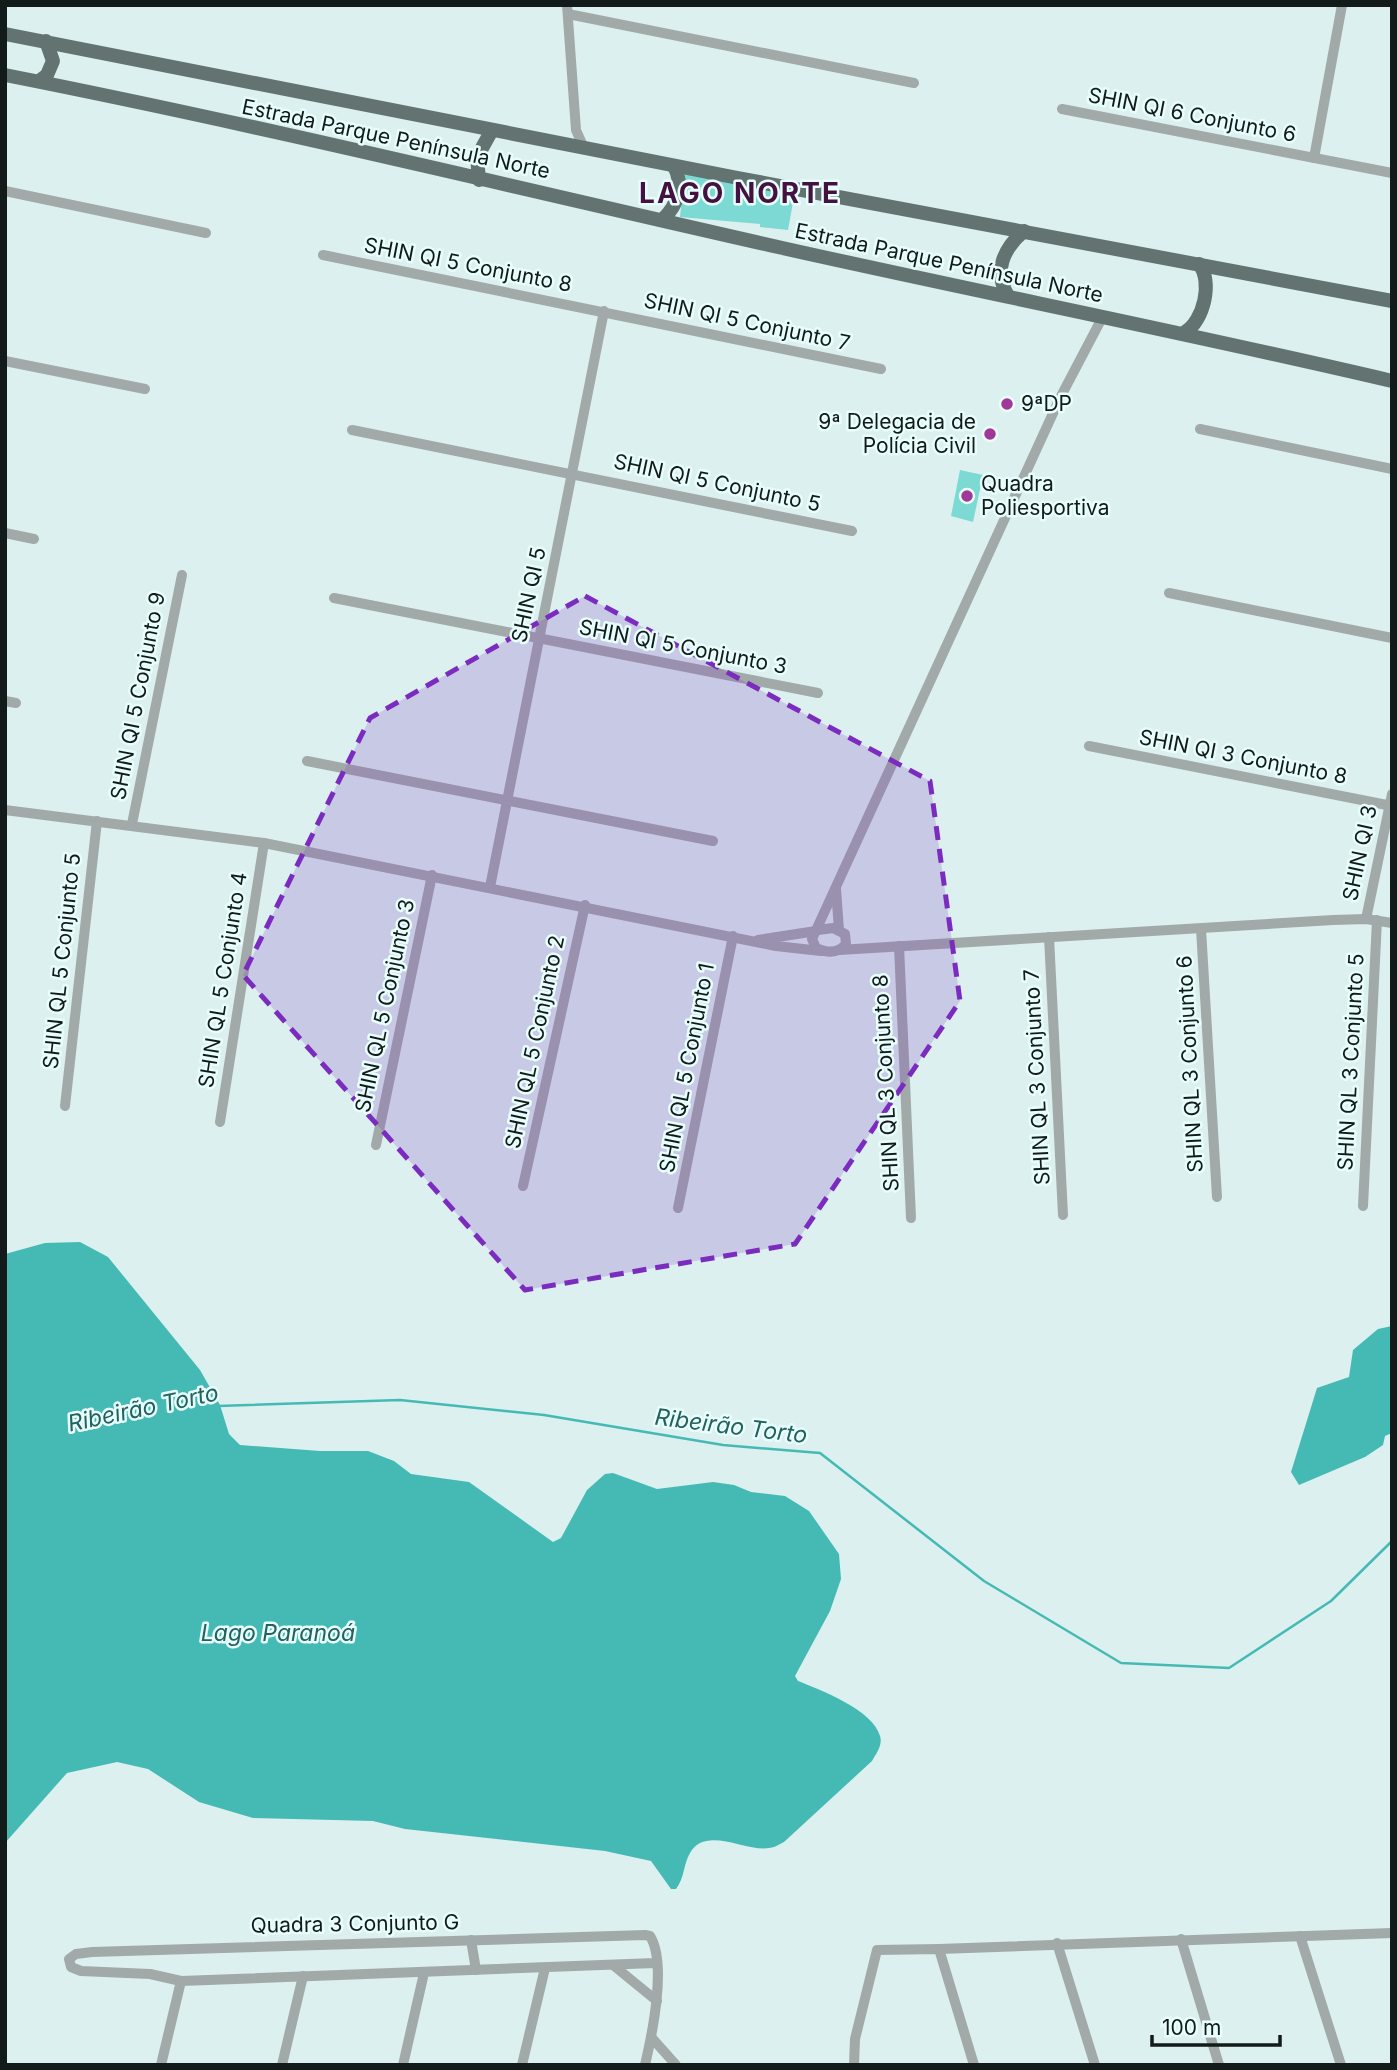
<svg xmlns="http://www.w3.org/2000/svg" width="1397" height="2070" font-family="Inter,sans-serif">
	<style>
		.green { fill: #7dd9d4 }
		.water { fill: #45bab5 }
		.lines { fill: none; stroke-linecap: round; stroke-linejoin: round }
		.stream { stroke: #45bab5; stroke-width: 2.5 }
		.minor { stroke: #a1aaa9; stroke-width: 10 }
		.major { stroke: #637372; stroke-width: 14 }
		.marked { fill: #7b2cbf; fill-opacity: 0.2; stroke: #7b2cbf; stroke-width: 5; stroke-dasharray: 14 9; stroke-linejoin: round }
		.poi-dot { fill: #a13799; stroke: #e8fefc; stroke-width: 2.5 }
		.labels { text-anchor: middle; stroke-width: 5; stroke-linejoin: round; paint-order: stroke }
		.street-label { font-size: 21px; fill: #131b1a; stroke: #e8fefc }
		.poi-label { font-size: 21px; fill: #131b1a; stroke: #e8fefc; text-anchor: start }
		.water-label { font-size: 23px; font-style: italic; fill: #22615e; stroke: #e8fefc }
		.district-label { font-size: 28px; font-weight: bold; letter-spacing: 2px; fill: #441140; stroke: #e8fefc }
	</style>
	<rect width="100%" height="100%" fill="#dbf0ef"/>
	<!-- green -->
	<g class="green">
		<polygon points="685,170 794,197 788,230 760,227 760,224 680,217"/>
		<polygon points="960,470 983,475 973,522 951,516"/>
	</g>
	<!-- water -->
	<g class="water">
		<path d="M80 1242 108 1257 200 1370 220 1405 229 1434 240 1445 320 1451H368L394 1461 411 1474 469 1482 553 1542 561 1538 587 1490 605 1474 613 1473 657 1489 713 1482 734 1485 751 1492 785 1496 809 1511 839 1554 841 1579 830 1611 795 1676 798 1681C821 1690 873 1710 880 1736 883 1745 876 1754 872 1761L784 1842C780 1844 774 1848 769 1848 746 1852 705 1825 690 1853 683 1865 685 1877 676 1889H671L651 1861 605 1851 405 1829 373 1821 253 1818 199 1802 148 1769 117 1762 67 1773 5 1843V1254L45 1243Z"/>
		<polygon points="1392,1326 1392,1433 1385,1436 1383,1445 1365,1457 1299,1485 1291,1472 1317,1388 1349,1377 1353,1350 1378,1329"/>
	</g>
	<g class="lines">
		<!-- stream -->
		<polyline class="stream" points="218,1406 400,1400 544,1415 723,1445 820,1453 984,1581 1121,1663 1229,1668 1331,1601 1392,1541"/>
		<!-- minor -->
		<g class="minor">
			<polyline points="567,5 576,130 583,146"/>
			<polyline points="568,14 914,83"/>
			<polyline points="1062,109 1392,173"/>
			<polyline points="1314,158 1342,5"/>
			<polyline points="5,191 206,233"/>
			<polyline points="323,255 881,369"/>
			<polyline points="5,361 145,389"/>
			<polyline points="1200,429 1392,469"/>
			<polyline points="352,430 852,531"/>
			<polyline points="5,533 34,539"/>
			<polyline points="1169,593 1392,638"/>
			<polyline points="334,598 818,693"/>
			<polyline points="5,701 16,703"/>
			<polyline points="1089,746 1392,806"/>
			<polyline points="307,761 713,841"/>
			<polyline points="5,810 264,843 776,946 821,951"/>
			<polyline points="132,824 182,575"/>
			<polyline points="490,887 604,311"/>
			<polyline points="836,889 839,930"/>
			<polyline points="1366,919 1392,794"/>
			<polyline points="1201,929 1217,1197"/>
			<path d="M818 930 833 928 845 934 846 944C838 954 827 953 816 948L812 939 1060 398 1102 318"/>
			<polyline points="1049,937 1063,1215"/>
			<polyline points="758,940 816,931"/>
			<polyline points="899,946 911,1218"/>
			<polyline points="839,950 1333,920 1366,919 1392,923"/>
			<polyline points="65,1106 97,821"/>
			<polyline points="220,1122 264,843"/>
			<polyline points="376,1145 432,875"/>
			<polyline points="523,1186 585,905"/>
			<polyline points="1363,1206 1377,920"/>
			<polyline points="678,1208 733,936"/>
			<polyline points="1300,1936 1341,2065"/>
			<polyline points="1181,1939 1219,2065"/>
			<polyline points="471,1940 476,1970"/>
			<polyline points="1057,1943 1095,2065"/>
			<polyline points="939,1949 1392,1933"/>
			<polyline points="613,1965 657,2001"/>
			<polyline points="652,2038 676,2065"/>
			<polyline points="161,2065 181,1981"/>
			<polyline points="282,2065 303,1976"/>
			<polyline points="403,2065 424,1973"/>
			<polyline points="522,2065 545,1968"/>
			<path d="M645 2065C652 2035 667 1963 650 1936L645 1935 92 1952 76 1954 69 1959 71 1967 81 1971 150 1974 181 1981 655 1963"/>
			<polyline points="854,2065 855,2039 877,1950 939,1949 974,2065"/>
		</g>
		<!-- major -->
		<g class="major">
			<polyline points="5,34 738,178 1392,301"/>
			<path d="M5 75C264 126 521 189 778 247 983 293 1188 333 1392 381"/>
			<polyline points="39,81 47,75 53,61 46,41"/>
			<polyline points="479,180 477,157 492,130"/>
			<path d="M663 219C678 205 684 185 674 166"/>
			<path d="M1008 296C993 271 1004 248 1024 231"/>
			<path d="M1185 332C1204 321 1213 281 1199 264"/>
		</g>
	</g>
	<!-- marked area -->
	<path class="marked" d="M585 596 930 781 960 1001 795 1244 525 1290 243 975 370 718Z"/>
	<!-- markers -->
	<g class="poi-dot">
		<circle cx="1007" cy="404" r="7"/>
		<circle cx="990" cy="434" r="7"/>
		<circle cx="967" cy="496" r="7"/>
	</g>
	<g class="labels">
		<!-- street labels -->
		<g class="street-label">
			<text transform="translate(1192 115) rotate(11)" y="7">SHIN QI 6 Conjunto 6</text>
			<text transform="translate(396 139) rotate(12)" y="7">Estrada Parque Península Norte</text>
			<text transform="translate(949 263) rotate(12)" y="7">Estrada Parque Península Norte</text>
			<text transform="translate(468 265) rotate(11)" y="7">SHIN QI 5 Conjunto 8</text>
			<text transform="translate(747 322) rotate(12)" y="7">SHIN QI 5 Conjunto 7</text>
			<text transform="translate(717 483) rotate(12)" y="7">SHIN QI 5 Conjunto 5</text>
			<text transform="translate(529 595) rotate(-78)" y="7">SHIN QI 5</text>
			<text transform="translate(683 647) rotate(11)" y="7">SHIN QI 5 Conjunto 3</text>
			<text transform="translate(138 696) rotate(-79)" y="7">SHIN QI 5 Conjunto 9</text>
			<text transform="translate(1243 757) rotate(11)" y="7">SHIN QI 3 Conjunto 8</text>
			<text transform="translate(1360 853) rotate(-78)" y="7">SHIN QI 3</text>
			<text transform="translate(62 961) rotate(-84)" y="7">SHIN QL 5 Conjunto 5</text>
			<text transform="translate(223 980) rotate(-81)" y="7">SHIN QL 5 Conjunto 4</text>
			<text transform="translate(385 1006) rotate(-78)" y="7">SHIN QL 5 Conjunto 3</text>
			<text transform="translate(535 1042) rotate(-78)" y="7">SHIN QL 5 Conjunto 2</text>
			<text transform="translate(1351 1062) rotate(-87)" y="7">SHIN QL 3 Conjunto 5</text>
			<text transform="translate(1190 1064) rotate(-93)" y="7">SHIN QL 3 Conjunto 6</text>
			<text transform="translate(687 1068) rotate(-79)" y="7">SHIN QL 5 Conjunto 1</text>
			<text transform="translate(1037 1077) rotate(-93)" y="7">SHIN QL 3 Conjunto 7</text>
			<text transform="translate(886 1083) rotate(-93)" y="7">SHIN QL 3 Conjunto 8</text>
			<text transform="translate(355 1924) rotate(-1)" y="7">Quadra 3 Conjunto G</text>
		</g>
		<!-- poi labels -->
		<g class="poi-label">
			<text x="1021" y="411">9ªDP</text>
			<text x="976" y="429" text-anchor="end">9ª Delegacia de<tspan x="976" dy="24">Polícia Civil</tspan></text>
			<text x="981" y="491">Quadra<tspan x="981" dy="24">Poliesportiva</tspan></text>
		</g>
		<!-- water labels -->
		<g class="water-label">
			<text transform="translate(143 1408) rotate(-12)" y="8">Ribeirão Torto</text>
			<text transform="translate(731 1426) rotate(7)" y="8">Ribeirão Torto</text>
			<text x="278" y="1641">Lago Paranoá</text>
		</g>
		<!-- district labels -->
		<g class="district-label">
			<text x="740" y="203">LAGO NORTE</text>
		</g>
	</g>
	<!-- border -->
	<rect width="1397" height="2070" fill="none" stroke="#131b1a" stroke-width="14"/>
	<!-- scale -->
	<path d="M1152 2035v10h128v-10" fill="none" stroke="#131b1a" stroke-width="3.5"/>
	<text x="1162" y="2035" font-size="21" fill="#131b1a" stroke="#e8fefc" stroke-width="5" paint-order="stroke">100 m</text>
</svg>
